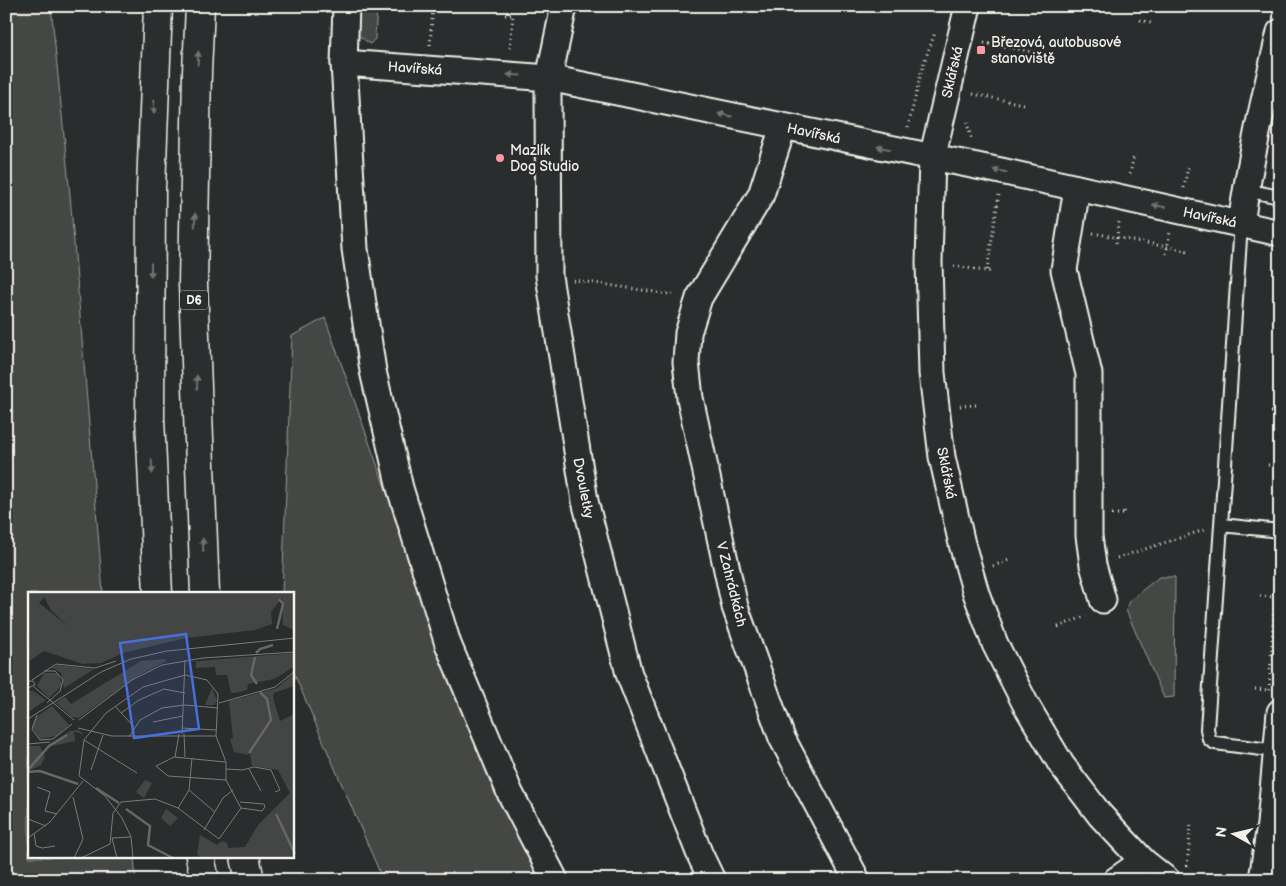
<svg xmlns="http://www.w3.org/2000/svg" width="1286" height="886" font-family="'Balsamiq Sans',sans-serif">
	<style>
		.green { fill: #444645; stroke: #9c9c96 }
		.lines { fill: none; stroke-linecap: round; stroke-linejoin: round }
		.lane-casing { stroke: #f4f1e8; stroke-width: 16 }
		.street-casing { stroke: #f4f1e8; stroke-width: 29 }
		.highway-casing { stroke: #f4f1e8; stroke-width: 31 }
		.path { stroke: #f4f1e8; stroke-width: 3; stroke-dasharray: 1 4; stroke-linecap: butt }
		.lane { stroke: #2a2d2e; stroke-width: 12 }
		.street { stroke: #2a2d2e; stroke-width: 25 }
		.highway { stroke: #2a2d2e; stroke-width: 28 }
		.oneway { fill: #71726f }
		.poi-dot { fill: #ff9aa2; stroke: #2a2d2e; stroke-width: 2 }
		.labels { text-anchor: middle; stroke-width: 4; stroke-linejoin: round; paint-order: stroke }
		.shield { fill: #2a2d2e; stroke: #b7b6b0; stroke-width: 1 }
		.shield-label { font-size: 12px; font-weight: bold; fill: #f4f1e8 }
		.poi-label { font-size: 14px; fill: #f4f1e8; stroke: #2a2d2e; text-anchor: start }
		.street-label { font-size: 14px; fill: #f4f1e8; stroke: #2a2d2e }
		.inset-river { fill: none; stroke: #676866; stroke-width: 2.5 }
		.inset-road { fill: none; stroke: #7b7b78; stroke-width: 1 }
		.view { fill: #486fdb; fill-opacity: 0.15; stroke: #486fdb; stroke-width: 2.5 }
		.inset-edge { fill: none; stroke: #f4f1e8; stroke-width: 2.5 }
	</style>
	<rect width="100%" height="100%" fill="#2a2d2e"/>
	<filter id="ink" filterUnits="userSpaceOnUse"><feTurbulence type="fractalNoise" baseFrequency=".02" numOctaves="2"/><feDisplacementMap in="SourceGraphic" scale="10" xChannelSelector="R" yChannelSelector="G"/><feConvolveMatrix kernelMatrix="1 2 1 2 8 2 1 2 1" color-interpolation-filters="sRGB"/></filter>
	<g filter="url(#ink)">
		<!-- green -->
		<g class="green">
			<polygon points="6,6 51,6 70,195 103,593 29,594 29,857 134,857 136,880 6,880"/>
			<polygon points="357,6 377,6 375,39 370,44 358,35"/>
			<polygon points="325,318 473,735 542,880 383,880 293,671 292,594 282,594 292,336"/>
			<polygon points="1159,577 1175,577 1174,697 1164,698 1126,610 1129,601"/>
		</g>
		<g class="lines">
			<!-- lane casing -->
			<g class="lane-casing">
				<g id="lane">
					<polyline points="1245,190 1280,197"/>
					<polyline points="1241,224 1221,525 1280,531"/>
					<polyline points="1221,525 1207,729 1209,739 1215,743 1277,751"/>
				</g>
			</g>
			<!-- street casing -->
			<g class="street-casing">
				<g id="street">
					<polyline points="346,6 344,63 355,249 373,371 400,488 448,644 510,793 555,880"/>
					<polyline points="564,6 549,78 548,94 549,276 585,501 629,674 700,855 712,880"/>
					<polyline points="968,6 932,158 929,262 932,373 942,457 962,544 976,593 995,644 1026,705 1061,764 1100,815 1143,861 1167,880"/>
					<polyline points="344,63 549,78 1001,171 1280,233"/>
					<polyline points="783,127 761,195 699,298 688,333 686,362 690,398 735,607 782,738 857,880"/>
					<polyline points="1077,188 1064,270 1089,374 1089,536 1093,565 1103,600"/>
					<path d="M1241 224C1250 159 1265 95 1280 32"/>
					<polyline points="1116,880 1143,861"/>
					<polyline points="1262,880 1270,824 1280,712"/>
				</g>
			</g>
			<!-- highway casing -->
			<g class="highway-casing">
				<g id="highway">
					<polyline points="200,6 197,72 193,284 205,594"/>
					<polyline points="158,594 150,418 151,189 158,6"/>
					<polyline points="200,857 205,880"/>
					<polyline points="245,857 250,880"/>
				</g>
			</g>
			<!-- path -->
			<g class="path">
				<polyline points="505,15 513,15 510,50"/>
				<polyline points="1140,20 1154,24"/>
				<polyline points="984,43 1034,52"/>
				<polyline points="430,45 433,7 444,9"/>
				<polyline points="973,94 1023,104"/>
				<polyline points="968,122 968,127 972,139"/>
				<polyline points="908,127 923,65 935,33"/>
				<polyline points="1130,174 1134,155"/>
				<polyline points="1184,188 1188,167"/>
				<polyline points="1093,233 1189,251"/>
				<polyline points="1116,243 1119,222"/>
				<polyline points="1166,254 1170,232"/>
				<polyline points="954,266 992,272"/>
				<polyline points="987,270 999,194"/>
				<polyline points="573,280 676,295"/>
				<polyline points="1279,308 1280,308"/>
				<polyline points="1275,359 1280,359"/>
				<polyline points="960,406 976,405"/>
				<polyline points="1271,412 1280,413"/>
				<polyline points="1268,465 1280,466"/>
				<polyline points="1112,514 1125,514 1124,510"/>
				<polyline points="1117,558 1204,530"/>
				<polyline points="993,566 1009,560"/>
				<polyline points="1260,596 1275,597"/>
				<polyline points="1058,627 1086,616"/>
				<polyline points="1255,689 1269,690"/>
				<polyline points="1269,690 1278,547"/>
				<polyline points="1187,866 1191,823"/>
			</g>
			<!-- lane -->
			<use href="#lane" class="lane"/>
			<!-- street -->
			<use href="#street" class="street"/>
			<!-- highway -->
			<use href="#highway" class="highway"/>
		</g>
		<!-- one-way arrows -->
		<defs><path id="oneway-solid" d="M-6-.8H1V-3.2L6.5 0L1 3.2V.8H-6Z" transform="scale(1.25)"/></defs>
		<g class="oneway">
			<use href="#oneway-solid" transform="translate(198 58) rotate(-87)"/>
			<use href="#oneway-solid" transform="translate(514 75) rotate(-176)"/>
			<use href="#oneway-solid" transform="translate(154 107) rotate(92)"/>
			<use href="#oneway-solid" transform="translate(725 115) rotate(-168)"/>
			<use href="#oneway-solid" transform="translate(884 148) rotate(-168)"/>
			<use href="#oneway-solid" transform="translate(1000 171) rotate(-169)"/>
			<use href="#oneway-solid" transform="translate(1159 206) rotate(-168)"/>
			<use href="#oneway-solid" transform="translate(195 220) rotate(-89)"/>
			<use href="#oneway-solid" transform="translate(151 270) rotate(90)"/>
			<use href="#oneway-solid" transform="translate(197 382) rotate(-92)"/>
			<use href="#oneway-solid" transform="translate(152 467) rotate(87)"/>
			<use href="#oneway-solid" transform="translate(203 545) rotate(-93)"/>
		</g>
	</g>
	<!-- markers -->
	<g class="poi-dot">
		<rect x="976" y="45" width="10" height="10" rx="2.5"/>
		<circle cx="500" cy="158" r="5"/>
	</g>
	<g class="labels">
		<!-- shield labels -->
		<rect class="shield" x="180" y="290.5" width="28" height="19" rx="4"/>
		<g class="shield-label">
			<text x="194" y="304">D6</text>
		</g>
		<!-- poi labels -->
		<g class="poi-label">
			<text x="991" y="47">Březová, autobusové<tspan x="991" dy="16">stanoviště</tspan></text>
			<text x="510" y="155">Mazlík<tspan x="510" dy="16">Dog Studio</tspan></text>
		</g>
		<!-- street labels -->
		<g class="street-label">
			<text transform="translate(415 68) rotate(4)" y="5">Havířská</text>
			<text transform="translate(952 72) rotate(-77)" y="5">Sklářská</text>
			<text transform="translate(814 133) rotate(12)" y="5">Havířská</text>
			<text transform="translate(1210 217) rotate(12)" y="5">Havířská</text>
			<text transform="translate(947 473) rotate(79)" y="5">Sklářská</text>
			<text transform="translate(584 488) rotate(79)" y="5">Dvouletky</text>
			<text transform="translate(732 584) rotate(76)" y="5">V Zahrádkách</text>
		</g>
	</g>
	<!-- overview -->
	<g transform="translate(28 592)">
		<rect width="266" height="266" fill="#2a2d2e"/>
		<path d="M0 0H266V38L255 33 254 6 243 20 244 32 227 38 158 46 95 61 73 71 55 72 16 59 0 70ZM16 5 23 18 41 35 11 11ZM266 61V74L256 81 246 87 220 92 219 98 207 101H203L199 83H188L187 75 168 76V69L159 70ZM136 67 138 69 108 85 51 126 44 125 28 111 37 105 43 112 113 69ZM30 73 66 77 36 96 33 81 23 75ZM16 81H30L34 93 21 106 9 94ZM266 81V94L246 101 245 106 252 129 266 122V266H172L169 262 172 243 189 253 194 249 199 251 200 256 217 255 230 233 262 201 250 178 224 174 222 160 220 163 206 160 202 147 205 146 201 109 249 96ZM184 96 189 109 186 113H177ZM0 99H5L18 108 0 120ZM24 114 41 133 29 144 12 147 4 135 8 125ZM51 138 56 142 46 140 47 149 19 155 42 139ZM0 154H12L17 165 13 173 0 179ZM117 188 124 191 116 206 108 200ZM138 217 150 226 142 234 133 226Z" fill="#444645" fill-rule="evenodd"/>
		<path class="inset-river" d="M249 37 255 12 251 7M228 61 232 57 245 53M227 65 223 83 229 92M221 161 243 128 239 107 232 100M0 178 21 154 39 143M0 180 12 179 50 192M68 196 91 211M98 217 122 234 120 253 145 266M248 222 267 262"/>
		<path class="inset-road" d="M16 79H27L35 88 32 99 19 111M4 88 28 72 67 76 88 69M0 89H5L7 93 0 96M6 95 46 128M191 111 247 95 267 79M87 114 106 135M93 121 111 108 136 97 157 101M9 123 4 137 12 148 25 147 44 132M0 127 73 80 103 67 139 59 267 46M51 128 104 88 134 73 175 66 267 60M125 130 155 124M50 136 84 144H188M154 136 188 138M154 142 157 68M156 142 157 165M101 145 112 128 134 116 156 113 190 116M56 148 109 181M0 152 22 150M147 165 151 142M197 170 146 165 128 174 140 184 198 188M198 177 214 178 226 175 243 178 252 198 247 200M221 177 233 199M63 178 75 143M9 195 22 200 17 219 29 222M161 198 187 220M45 205 55 247 46 266M212 210 236 212 237 215 234 219 213 216M0 227 18 234M176 238 195 206 205 198M6 241 8 254 14 256 27 254M0 246 22 230 55 189M53 266 82 252 85 221 93 210 127 207 150 216M89 266 84 246 103 245M105 266 103 245 94 226 77 204 51 184 56 148 78 121 115 95 157 83 179 88 190 102 188 144 198 170V188L213 216 191 247 150 216 161 198 164 166"/>
		<path class="view" d="M158 42 171 137 106 146 92 51Z"/>
		<rect width="266" height="266" class="inset-edge"/>
	</g>
	<!-- margin -->
	<rect width="1286" height="886" fill="none" stroke="#2a2d2e" stroke-width="25"/>
	<rect x="12" y="12" width="1261" height="861" fill="none" stroke="#f4f1e8" stroke-width="2" filter="url(#ink)"/>
	<!-- north arrow -->
	<g transform="translate(1234 834) rotate(278)" stroke="#2a2d2e" stroke-width="4" paint-order="stroke">
	<path d="M0-4L9 19L0 12L-9 19Z" fill="#f4f1e8"/>
	<text y="-8" font-size="14" font-weight="bold" text-anchor="middle" fill="#f4f1e8">N</text>
	</g>
</svg>
